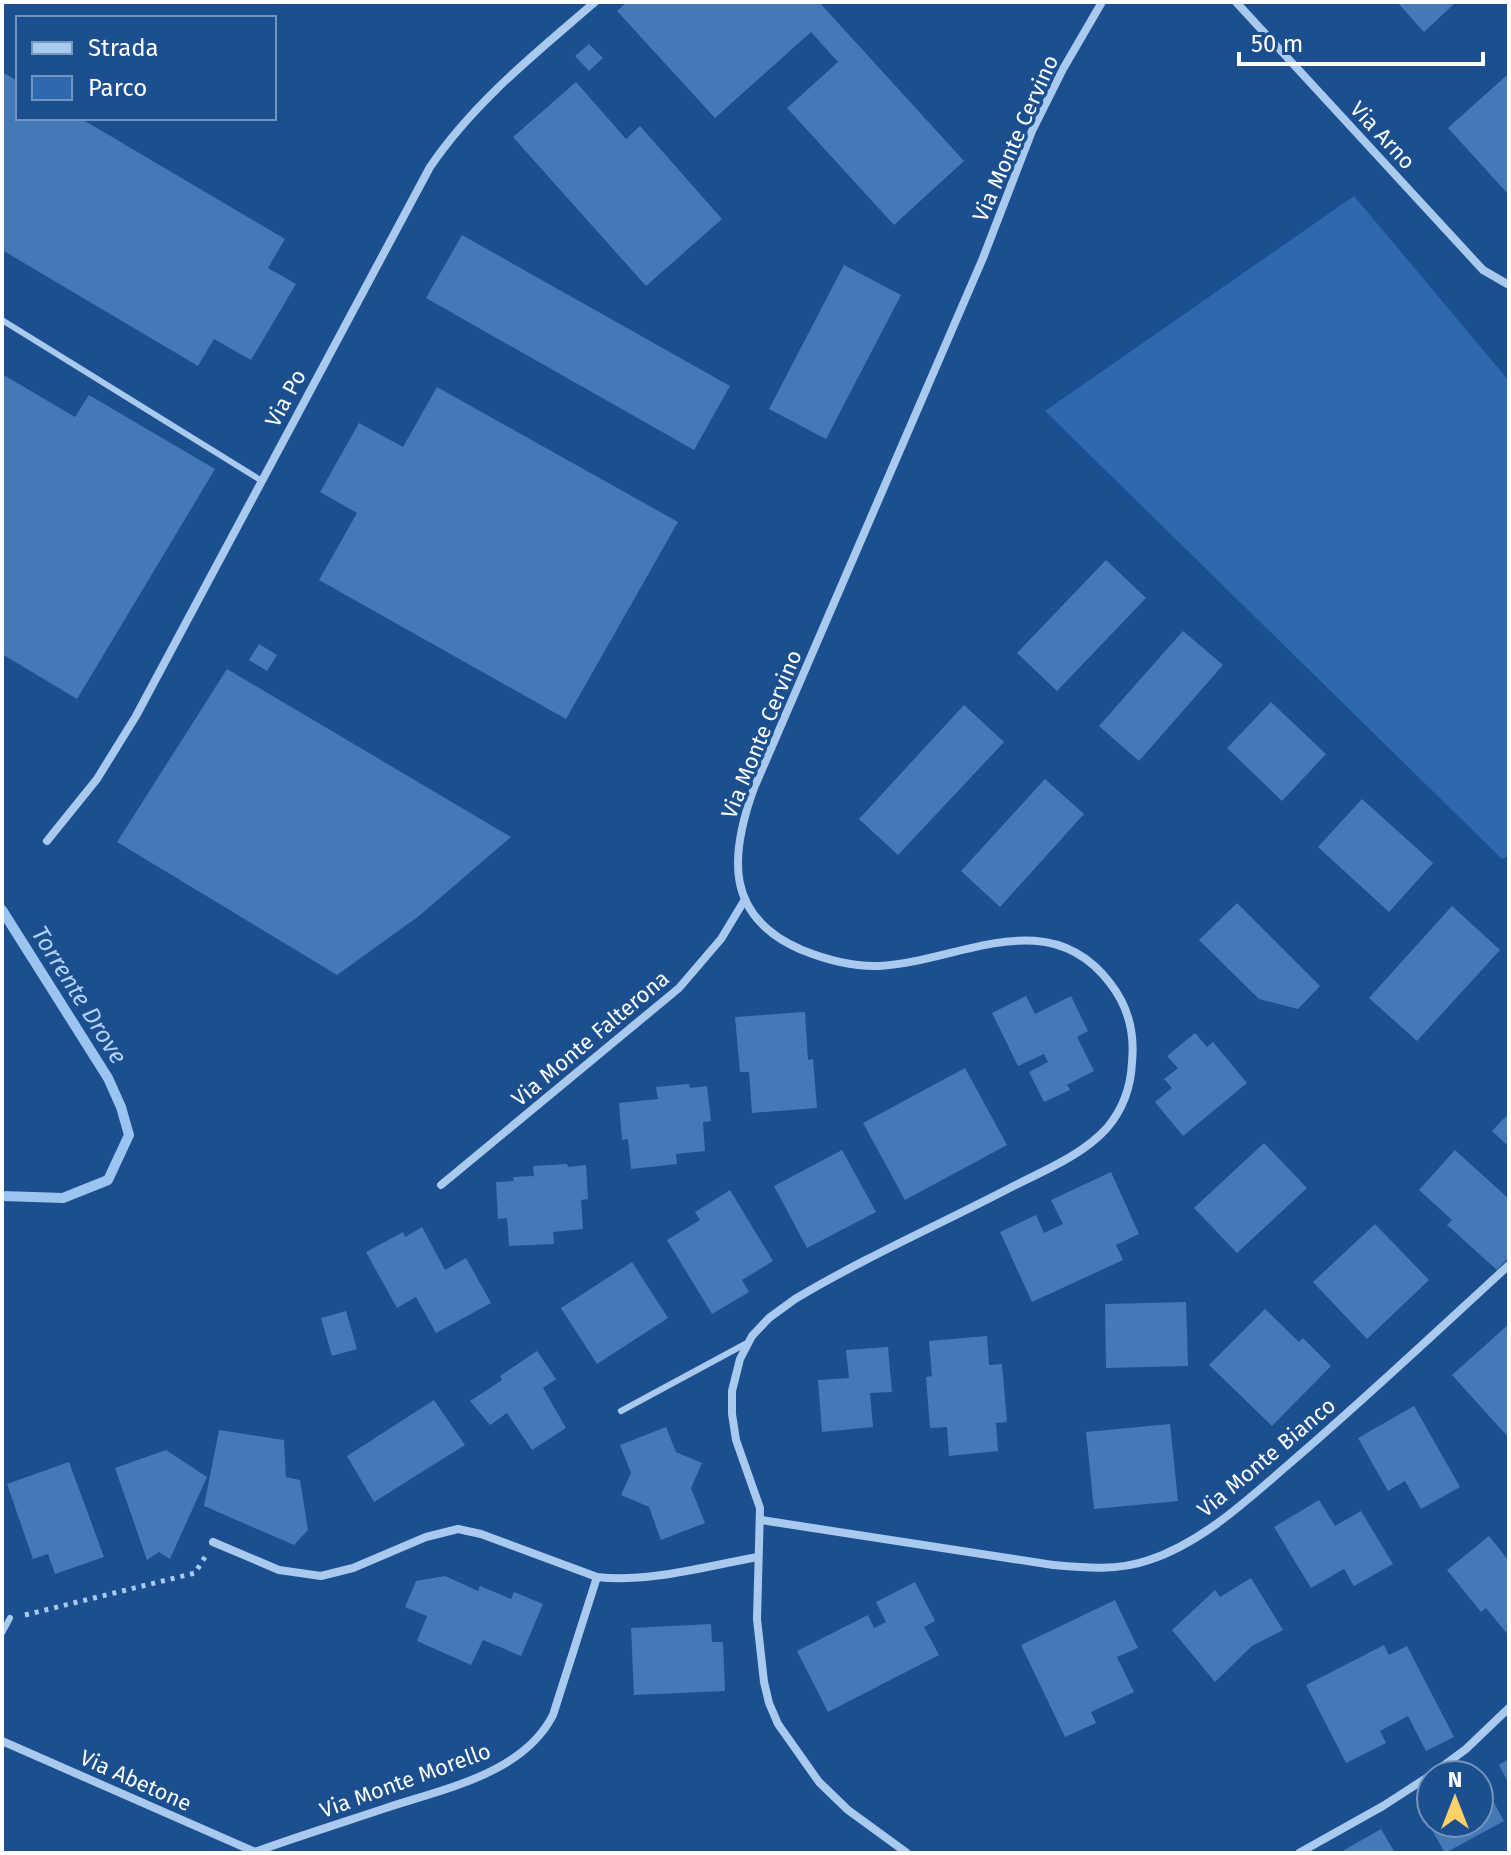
<svg xmlns="http://www.w3.org/2000/svg" width="1511" height="1855" font-family="'Fira Sans',sans-serif">
	<style>
		.green { fill: #2e69ad }
		.lines { fill: none; stroke-linecap: round; stroke-linejoin: round }
		.stream { stroke: #9cc4f0; stroke-width: 10 }
		.building { fill: #4478b7 }
		.path { stroke: #a9c9ee; stroke-width: 5; stroke-dasharray: 4 6; stroke-linecap: butt }
		.lane { stroke: #a9c9ee; stroke-width: 6 }
		.street { stroke: #a9c9ee; stroke-width: 8 }
		.labels { text-anchor: middle; stroke-width: 7; stroke-linejoin: round; paint-order: stroke }
		.street-label { font-size: 22px; fill: #fff; stroke: #1b4f8f }
		.water-label { font-size: 24px; font-style: italic; fill: #b5d3f5; stroke: #1b4f8f }
	</style>
	<rect width="100%" height="100%" fill="#1b4f8f"/>
	<!-- green -->
	<polygon class="green" points="1354,196 1509,381 1509,856 1502,859 1045,411"/>
	<g class="lines">
		<!-- stream -->
		<polyline class="stream" points="2,910 108,1078 121,1107 129,1135 108,1180 63,1198 2,1196"/>
	</g>
	<!-- building -->
	<g class="building">
		<polygon points="627,2 819,2 964,161 894,225 787,108 838,62 811,32 715,118 617,11"/>
		<polygon points="1397,2 1456,2 1424,32"/>
		<polygon points="589,44 603,58 589,71 575,56"/>
		<polygon points="2,72 18,81 18,118 80,118 285,239 268,268 296,284 251,360 214,339 198,366 2,250"/>
		<polygon points="1507,75 1509,77 1509,195 1448,128"/>
		<polygon points="576,82 626,139 640,126 722,219 646,286 513,137"/>
		<polygon points="462,235 730,386 694,450 426,298"/>
		<polygon points="844,265 901,295 826,439 769,409"/>
		<polygon points="2,374 75,417 89,395 215,469 77,699 2,654"/>
		<polygon points="437,387 678,522 566,719 319,580 357,513 320,492 359,423 403,447"/>
		<polygon points="1106,560 1146,598 1057,691 1017,653"/>
		<polygon points="1183,631 1223,665 1139,761 1099,726"/>
		<polygon points="259,644 277,655 267,671 249,660"/>
		<polygon points="227,669 511,837 419,916 337,975 117,842"/>
		<polygon points="1271,702 1326,754 1282,801 1227,748"/>
		<polygon points="964,705 1004,742 898,855 859,819"/>
		<polygon points="1045,779 1084,814 1000,907 961,871"/>
		<polygon points="1362,799 1433,863 1389,912 1318,847"/>
		<polygon points="1237,903 1320,986 1298,1009 1259,999 1199,940"/>
		<polygon points="1452,906 1500,950 1417,1041 1369,998"/>
		<polygon points="1026,996 1035,1014 1071,996 1088,1031 1077,1037 1094,1071 1067,1085 1070,1090 1044,1102 1029,1072 1048,1062 1044,1054 1018,1066 992,1013"/>
		<polygon points="805,1012 808,1060 813,1059 817,1108 752,1113 749,1072 740,1072 735,1017"/>
		<polygon points="1195,1033 1207,1047 1213,1042 1247,1083 1183,1136 1155,1102 1172,1088 1164,1079 1178,1068 1167,1056"/>
		<polygon points="965,1068 1007,1145 905,1200 863,1123"/>
		<polygon points="689,1084 690,1088 707,1086 711,1121 703,1122 705,1151 676,1154 677,1164 631,1169 628,1139 622,1140 619,1103 658,1099 656,1087"/>
		<polygon points="1509,1113 1509,1147 1492,1131"/>
		<polygon points="1264,1143 1307,1188 1237,1253 1194,1208"/>
		<polygon points="842,1150 876,1212 807,1248 774,1186"/>
		<polygon points="1455,1150 1509,1199 1509,1257 1497,1270 1447,1225 1452,1220 1419,1190"/>
		<polygon points="567,1164 568,1167 586,1165 588,1199 581,1200 583,1229 553,1232 554,1244 509,1246 507,1218 498,1219 496,1182 514,1181 513,1177 534,1176 533,1166"/>
		<polygon points="1111,1172 1139,1234 1116,1245 1123,1260 1032,1302 1000,1232 1036,1215 1044,1233 1063,1224 1051,1200"/>
		<polygon points="730,1190 773,1261 742,1280 749,1292 712,1314 667,1240 700,1220 695,1212"/>
		<polygon points="1375,1224 1429,1280 1367,1339 1313,1282"/>
		<polygon points="422,1227 445,1270 466,1258 491,1303 436,1333 416,1297 397,1308 366,1252 403,1232 405,1237"/>
		<polygon points="632,1262 668,1318 597,1364 561,1308"/>
		<polygon points="1186,1302 1188,1366 1106,1368 1105,1304"/>
		<polygon points="1265,1309 1299,1342 1303,1338 1331,1366 1272,1426 1209,1365"/>
		<polygon points="346,1311 357,1349 332,1356 321,1318"/>
		<polygon points="1509,1324 1509,1438 1452,1375"/>
		<polygon points="987,1336 989,1365 1002,1364 1007,1422 996,1423 998,1451 949,1456 947,1427 930,1428 926,1377 932,1376 929,1341"/>
		<polygon points="888,1347 892,1392 870,1393 873,1427 822,1432 818,1380 849,1378 846,1350"/>
		<polygon points="537,1351 556,1379 543,1388 566,1428 532,1450 507,1413 490,1425 470,1401 502,1380 500,1376"/>
		<polygon points="434,1400 465,1445 374,1502 347,1456"/>
		<polygon points="1414,1406 1460,1487 1421,1509 1405,1481 1388,1491 1358,1438"/>
		<polygon points="1170,1424 1178,1501 1094,1509 1086,1432"/>
		<polygon points="666,1427 676,1452 702,1463 691,1488 705,1523 661,1540 649,1507 621,1495 631,1473 620,1445"/>
		<polygon points="219,1430 284,1440 286,1477 300,1480 308,1530 294,1545 204,1506"/>
		<polygon points="166,1450 207,1477 170,1559 159,1552 147,1560 115,1468"/>
		<polygon points="69,1462 104,1557 55,1574 48,1554 33,1559 7,1484"/>
		<polygon points="1319,1500 1335,1526 1361,1511 1393,1564 1354,1586 1344,1569 1311,1588 1274,1527"/>
		<polygon points="1489,1536 1509,1561 1509,1636 1486,1608 1481,1612 1447,1570"/>
		<polygon points="445,1576 478,1591 480,1586 511,1599 514,1592 543,1604 521,1656 483,1640 471,1665 417,1641 427,1616 405,1607 416,1581"/>
		<polygon points="1251,1578 1283,1630 1252,1646 1215,1682 1172,1630 1215,1590 1220,1597"/>
		<polygon points="915,1582 935,1621 924,1627 939,1655 828,1712 797,1651 868,1615 874,1628 886,1622 876,1602"/>
		<polygon points="1115,1600 1138,1648 1117,1657 1134,1692 1091,1712 1096,1723 1065,1737 1021,1645"/>
		<polygon points="711,1624 712,1642 723,1642 725,1691 634,1695 631,1628"/>
		<polygon points="1384,1645 1389,1655 1407,1646 1454,1737 1426,1751 1408,1716 1380,1731 1386,1743 1346,1763 1306,1685"/>
		<polygon points="1509,1759 1509,1784 1499,1765"/>
		<polygon points="1479,1775 1504,1821 1445,1853 1419,1807 1431,1800 1431,1823 1479,1823"/>
		<polygon points="1381,1829 1395,1853 1339,1853"/>
	</g>
	<g class="lines">
		<!-- path -->
		<polyline class="path" points="25,1615 195,1573 205,1557"/>
		<!-- lane -->
		<g class="lane">
			<polyline points="2,320 262,481"/>
			<polyline points="621,1411 747,1343"/>
			<polyline points="2,1633 10,1618"/>
		</g>
		<!-- street -->
		<g class="street">
			<polyline points="1236,2 1483,270 1509,285"/>
			<path d="M47 841 97 779 136 716 430 167C474 102 536 53 595 2"/>
			<polyline points="441,1185 679,988 721,939 744,901"/>
			<path d="M761 1520 1053 1565C1086 1568 1118 1571 1149 1560 1203 1542 1247 1500 1289 1464 1364 1400 1436 1332 1509 1265"/>
			<path d="M213 1542 279 1570 321 1576 353 1568 426 1537 458 1529 481 1534 597 1577C649 1583 706 1566 758 1557"/>
			<polyline points="2,1741 255,1852"/>
			<polyline points="1431,1775 1466,1749 1509,1708"/>
			<path d="M252 1853C296 1837 341 1823 386 1808 443 1789 523 1774 553 1715L597 1577"/>
			<path d="M907 1853 848 1810 819 1782 778 1724 769 1703 764 1682 757 1619 760 1508 736 1440 732 1414V1391L740 1359 752 1336 769 1318 795 1299C862 1259 934 1227 1004 1191 1038 1173 1081 1157 1107 1128 1123 1109 1131 1086 1132 1062 1135 1032 1128 1006 1110 983 1048 901 958 962 879 966 852 967 827 960 802 950 725 917 729 857 754 788L983 258 1032 131 1063 69 1102 2"/>
			<polyline points="1299,1853 1383,1806 1431,1775"/>
		</g>
	</g>
	<g class="labels">
		<!-- street labels -->
		<g class="street-label">
			<text transform="translate(1383 135) rotate(47)" y="8">Via Arno</text>
			<text transform="translate(1015 138) rotate(-66)" y="8">Via Monte Cervino</text>
			<text transform="translate(285 398) rotate(-62)" y="8">Via Po</text>
			<text transform="translate(761 734) rotate(-68)" y="8">Via Monte Cervino</text>
			<text transform="translate(590 1038) rotate(-40)" y="8">Via Monte Falterona</text>
			<text transform="translate(1266 1457) rotate(-40)" y="8">Via Monte Bianco</text>
			<text transform="translate(136 1780) rotate(24)" y="8">Via Abetone</text>
			<text transform="translate(405 1780) rotate(-20)" y="8">Via Monte Morello</text>
		</g>
		<!-- water labels -->
		<g class="water-label">
			<text transform="translate(79 995) rotate(58)" y="8">Torrente Drove</text>
		</g>
	</g>
	<!-- border -->
	<rect width="1511" height="1855" fill="none" stroke="#ffffff" stroke-width="8"/>
	<!-- legend -->
	<rect x="16" y="16" width="260" height="104" fill="#1b4f8f" stroke="#7695bc" stroke-width="2"/>
	<rect x="32" y="42" width="40" height="12" fill="#a9c9ee" stroke="#7695bc" stroke-width="2"/>
	<text x="88" y="56" font-size="24" fill="#ffffff">Strada</text>
	<rect x="32" y="76" width="40" height="24" fill="#2e69ad" stroke="#7695bc" stroke-width="2"/>
	<text x="88" y="96" font-size="24" fill="#ffffff">Parco</text>
	<!-- north arrow -->
	<g transform="translate(1455 1799)"><circle r="38" fill="#1b4f8f" stroke="#7695bc" stroke-width="2"/>
	<path d="M0-6L14 30L0 20L-14 30Z" fill="#ffd166"/>
	<text y="-12" font-size="22" font-weight="bold" text-anchor="middle" fill="#ffffff">N</text>
	</g>
	<!-- scale -->
	<path d="M1239 52v12h244v-12" fill="none" stroke="#ffffff" stroke-width="4"/>
	<text x="1251" y="52" font-size="24" fill="#ffffff" stroke="#1b4f8f" stroke-width="6" paint-order="stroke">50 m</text>
</svg>
